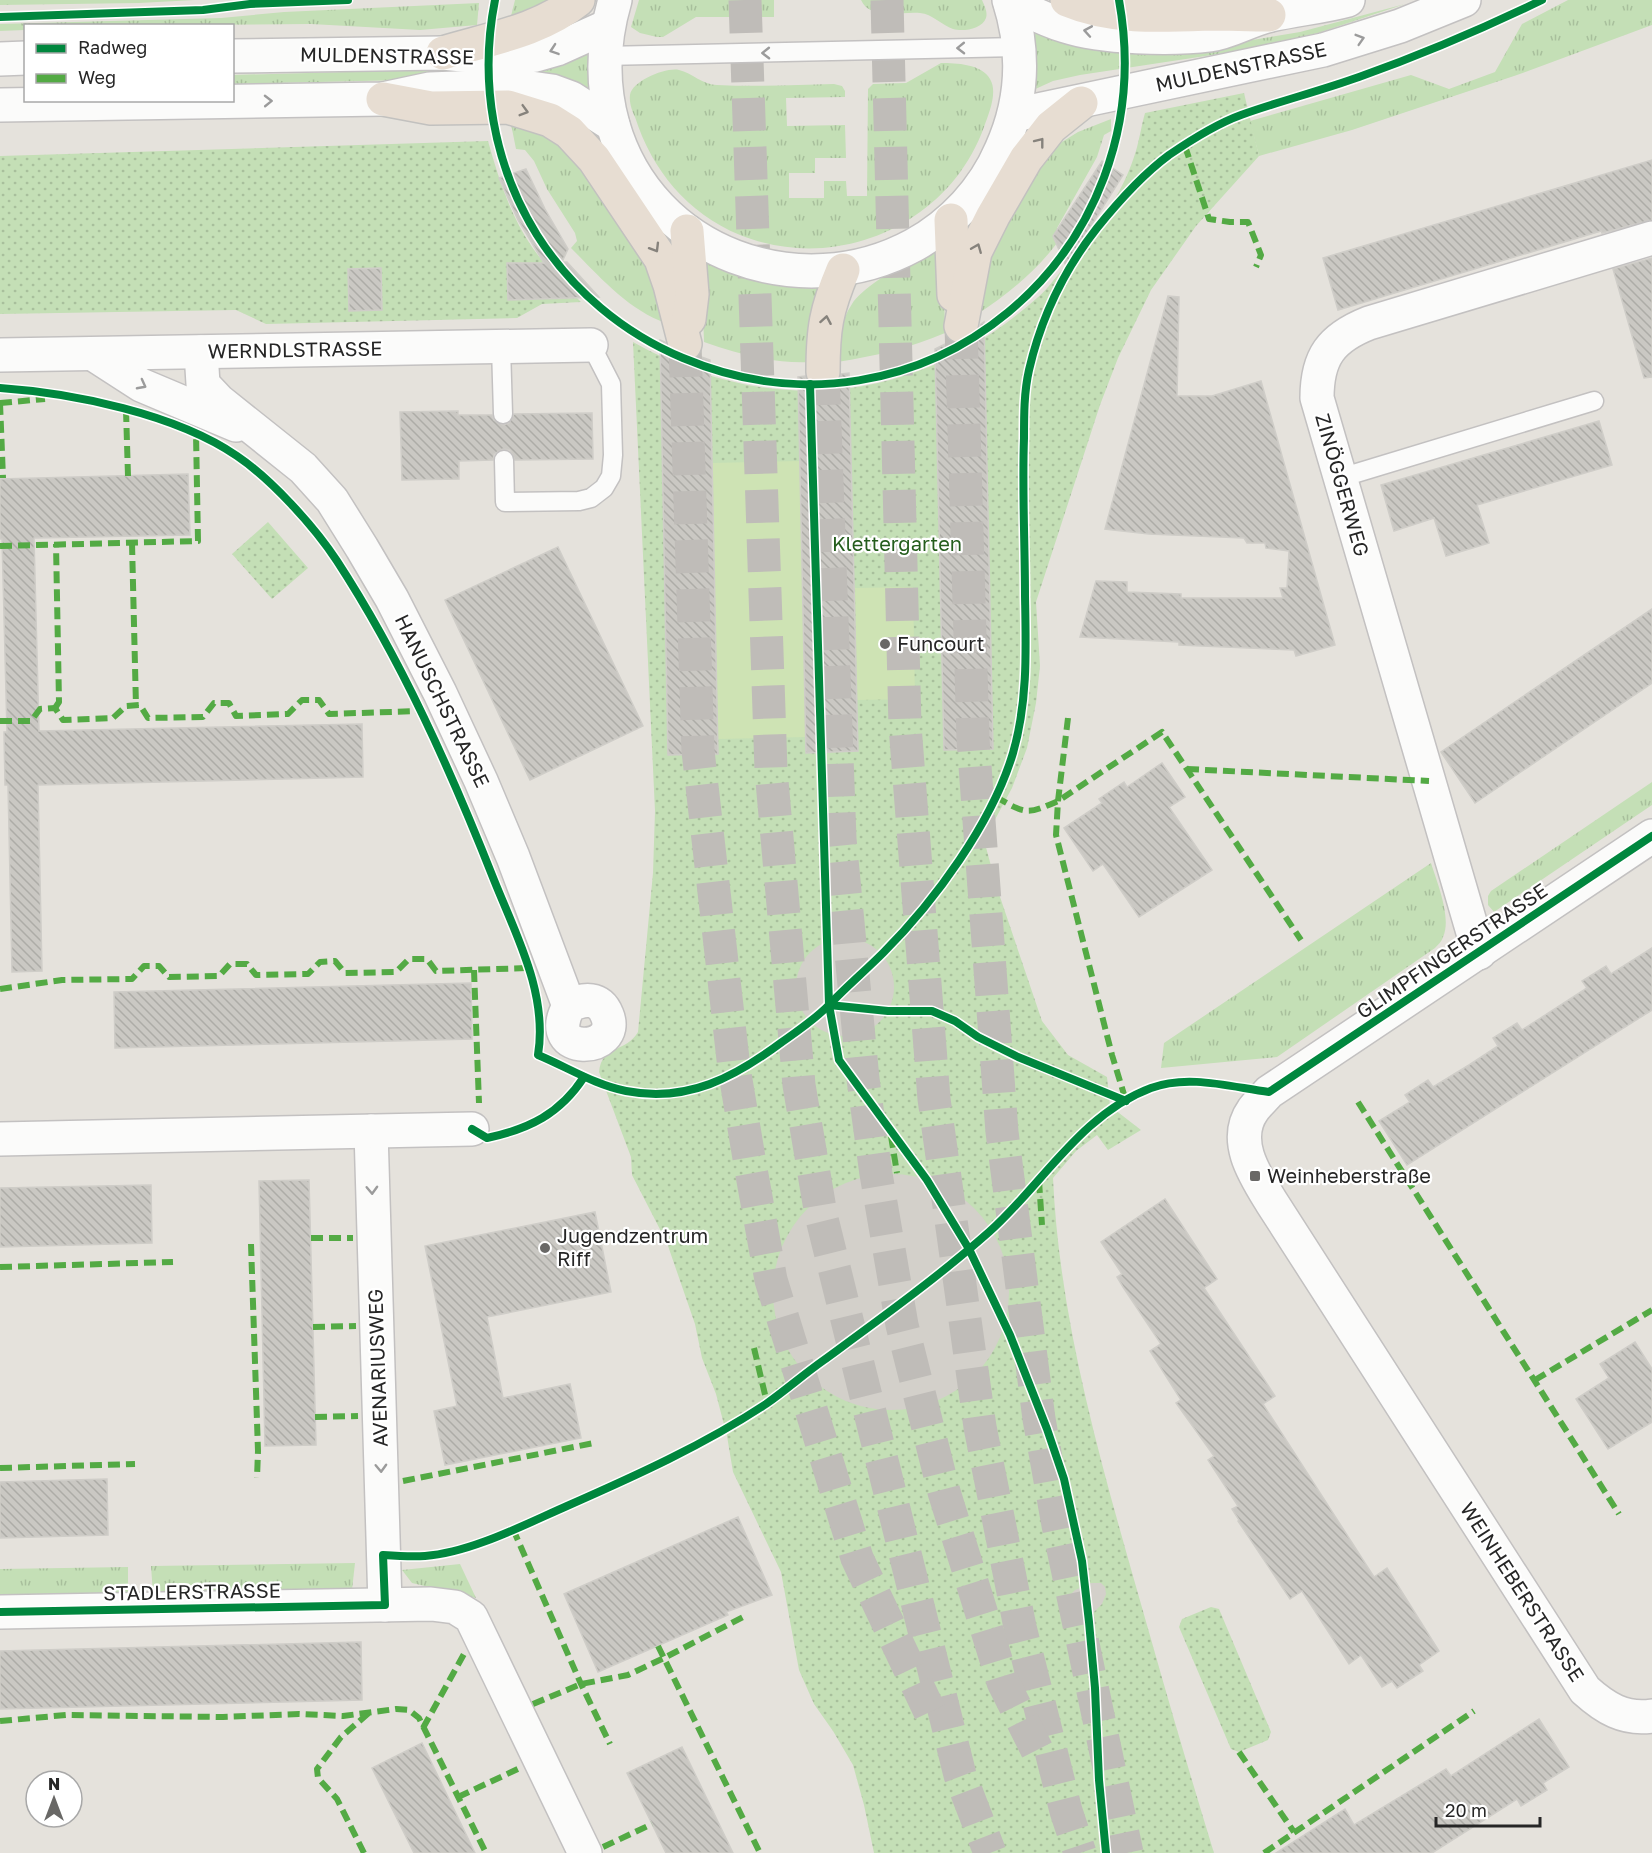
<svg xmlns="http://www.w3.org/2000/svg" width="1652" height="1853" font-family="'Golos Text',sans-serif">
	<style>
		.grass { fill: url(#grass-tufts) }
		.park { fill: url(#park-dots) }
		.pitch { fill: #cee3b4 }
		.plaza { fill: #d3d0ca }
		.building { fill: url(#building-back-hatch); stroke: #cfcdc8; stroke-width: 1.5 }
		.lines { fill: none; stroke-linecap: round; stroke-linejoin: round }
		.motorway-tunnel { stroke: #bfbcb8; stroke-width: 33; stroke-dasharray: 33 16; stroke-linecap: butt }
		.service-casing { stroke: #c3c1c1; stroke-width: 21 }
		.minor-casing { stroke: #c3c1c1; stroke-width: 36 }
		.secondary-casing { stroke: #c3c1c1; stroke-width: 36 }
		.motorway-casing { stroke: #c2c1bf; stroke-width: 36 }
		.service { stroke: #fbfbfa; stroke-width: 18 }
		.minor { stroke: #fbfbfa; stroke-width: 33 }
		.secondary { stroke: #fbfbfa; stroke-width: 33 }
		.motorway { stroke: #e7ddd2; stroke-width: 33 }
		.quiet { stroke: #53aa44; stroke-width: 6; stroke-dasharray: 12 6; stroke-linecap: butt }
		.cycleway-casing { stroke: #fff; stroke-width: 11 }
		.cycleway { stroke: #00873e; stroke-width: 8 }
		.oneway { stroke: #9b9b9b }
		.oneway2 { stroke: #86827c }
		.poi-dot { fill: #696866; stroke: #fff; stroke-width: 2 }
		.labels { text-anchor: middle; stroke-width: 4.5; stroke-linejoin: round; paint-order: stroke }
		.street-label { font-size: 20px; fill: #262626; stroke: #fff }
		.park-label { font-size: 20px; fill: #245d1c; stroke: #fff }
		.poi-label { font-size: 20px; fill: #262626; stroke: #fff; text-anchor: start }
	</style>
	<defs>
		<pattern id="grass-tufts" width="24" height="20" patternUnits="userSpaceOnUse" patternTransform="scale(1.5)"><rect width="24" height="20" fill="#c4dfb6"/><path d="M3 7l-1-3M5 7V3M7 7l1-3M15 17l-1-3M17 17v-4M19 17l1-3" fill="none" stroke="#a8bf9c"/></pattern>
		<pattern id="park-dots" width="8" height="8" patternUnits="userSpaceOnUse" patternTransform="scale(1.5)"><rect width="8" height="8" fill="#c4dfb6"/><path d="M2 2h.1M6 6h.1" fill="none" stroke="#a8bf9c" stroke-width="1.8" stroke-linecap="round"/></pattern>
		<pattern id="building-back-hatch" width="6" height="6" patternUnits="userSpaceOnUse" patternTransform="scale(1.5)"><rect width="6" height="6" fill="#cac8c3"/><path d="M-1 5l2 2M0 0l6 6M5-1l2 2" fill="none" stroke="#adaca7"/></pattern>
	</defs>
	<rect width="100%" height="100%" fill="#e5e2dc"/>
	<!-- grass -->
	<g class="grass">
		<polygon points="0,0 195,0 139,3 0,5"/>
		<polygon points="515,0 549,0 511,16"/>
		<polygon points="639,0 774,0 774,17 696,17 663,37 657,37 640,33 631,27"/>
		<path d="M861 0H982C984 5 988 12 986 18 982 29 963 32 953 29 942 25 932 14 920 13 902 11 870 21 861 0Z"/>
		<polygon points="1568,0 1652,0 1652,25 1517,75 1352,130 1259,156 1250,121 1411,75 1449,89 1495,72 1522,24"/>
		<polygon points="479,3 477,25 420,30 311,24 26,26 25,30 0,31 0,24 221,18 284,12"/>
		<polygon points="1405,4 1318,33 1245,50 1080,75 1053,81 1031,91 1027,20 1216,46 1300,32"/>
		<polygon points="590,52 590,89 565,81 534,77 233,84 232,75 563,66"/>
		<path d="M941 63C956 63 982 64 990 79 998 92 989 113 984 127 949 225 836 274 740 235 687 213 652 170 635 117 632 111 629 102 630 95 632 81 666 67 679 70 692 73 703 85 717 85 756 87 795 85 834 84L842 86 845 91V97L786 98 787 126 845 125 846 158H815V173H789V198H824V181H846L847 196H867L868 89 873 84 906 83Z"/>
		<path d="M509 114 571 150 648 255 666 323C628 310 599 276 571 248L577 241 575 233 547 189 534 161 525 150 516 149Z"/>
		<path d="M1111 119V131L1104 135 1097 157 1057 228 1062 236C1040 268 1009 294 976 315L980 267 1049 150 1078 132Z"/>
		<path d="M943 240 945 333C910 348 875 356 837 362 838 341 840 322 852 304 863 285 922 253 943 240Z"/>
		<path d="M701 254 822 285 812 307 809 329 811 362C775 364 738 354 704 342Z"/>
		<polygon points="1652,782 1652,805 1494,912 1488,905 1488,896 1491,891"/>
		<path d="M1431 863C1437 882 1452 918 1443 937 1442 941 1438 945 1435 948L1277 1057 1161 1068 1164 1043Z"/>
		<polygon points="355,1563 352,1590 153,1594 151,1566"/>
		<polygon points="460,1564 476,1598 412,1583 402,1570"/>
		<polygon points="128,1567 128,1595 0,1598 0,1569"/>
	</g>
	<!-- park -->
	<g class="park">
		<path d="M1244 93 1259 156 1196 226 1151 290 1118 358 1100 405 1036 602 1040 666 1036 703 1027 748 1012 788 984 840 997 888 1042 1021 1068 1055 1107 1077 1110 1106 1141 1130 1108 1150 1097 1135 1076 1151 1053 1178C1059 1311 1095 1442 1131 1569 1158 1664 1185 1759 1214 1853H874L864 1805 853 1765 833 1731 814 1704 799 1670 781 1572 733 1472 727 1436 716 1394 702 1358 695 1324 667 1243 632 1175 631 1157 599 1072C602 1044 626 1053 638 1032L653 873 655 811 633 342C772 420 918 404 1037 298 1048 289 1057 275 1067 264 1094 232 1121 197 1134 157 1139 143 1141 127 1145 113Z"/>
		<path d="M488 141C498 177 510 215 532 247 546 267 563 284 581 302L542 304 517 318 266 324 236 310 0 314V156Z"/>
		<polygon points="268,522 308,568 272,599 232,554"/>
		<polygon points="1211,1607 1219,1609 1271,1732 1268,1740 1239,1752 1231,1749 1179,1627 1182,1619"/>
	</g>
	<!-- pitch -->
	<g class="pitch">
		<polygon points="800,461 806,737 718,739 712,463"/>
		<polygon points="913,587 915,699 857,700 855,588"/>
	</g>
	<!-- plaza -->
	<g class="plaza">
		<circle cx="845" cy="987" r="49"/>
		<circle cx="891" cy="1292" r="118"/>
		<polygon points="1091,1583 1101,1583 1105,1587 1106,1594 1102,1604 1091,1615 1081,1620 1065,1621 1063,1617 1063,1611 1068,1597 1075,1590"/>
	</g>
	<!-- building -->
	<g class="building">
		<polygon points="1652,160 1652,220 1602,233 1601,231 1338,310 1323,258"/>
		<polygon points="1102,161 1123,175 1066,266 1053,236"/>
		<polygon points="526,169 545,209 568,249 562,262 567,262 599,297 508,300 507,263 544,263 518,220 499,178"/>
		<polygon points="1652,258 1652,377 1644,378 1613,269"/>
		<polygon points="381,268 382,310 349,311 348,269"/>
		<polygon points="1168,296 1179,297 1177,396 1212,396 1261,381 1335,645 1296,656 1294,650 1179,645 1179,642 1080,637 1096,581 1127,582 1127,592 1181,594 1181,598 1283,598 1280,588 1287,588 1289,551 1266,548 1265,543 1247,543 1244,538 1149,534 1105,529"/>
		<polygon points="984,322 993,749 944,750 935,349 951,341 958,344 968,343 976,338 981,324"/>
		<polygon points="660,340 665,342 671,357 679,362 690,362 699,356 710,360 718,754 668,755"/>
		<polygon points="849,373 858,751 806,753 798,377 805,376 807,382 813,388 823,391 833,388 839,382 841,374"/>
		<polygon points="458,411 458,415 492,415 494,420 503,425 509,423 514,414 592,413 593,459 515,460 510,450 503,449 494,454 493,460 459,461 459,479 402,480 400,412"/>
		<polygon points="1599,421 1612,465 1477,505 1489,543 1446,556 1434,518 1394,531 1381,485"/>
		<polygon points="188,474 190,535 34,538 39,731 362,724 363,777 38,785 42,971 12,972 8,785 5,785 4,732 7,732 2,539 0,539 0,479"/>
		<polygon points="558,547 643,726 530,780 445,600"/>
		<polygon points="1652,609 1652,683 1475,803 1441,752"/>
		<polygon points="1162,763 1185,797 1169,807 1212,870 1139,917 1103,864 1093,871 1064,828 1102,803 1099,799 1124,782 1127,787"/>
		<polygon points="1652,948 1652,1010 1407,1165 1379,1121 1410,1102 1405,1095 1428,1080 1433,1087 1469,1065 1498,1046 1493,1038 1517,1023 1522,1030 1587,988 1582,981 1606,966 1611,974"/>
		<polygon points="471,983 472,1039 115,1048 114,992"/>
		<polygon points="309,1180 316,1445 265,1446 259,1181"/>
		<polygon points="151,1185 152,1243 0,1247 0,1188"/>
		<polygon points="1165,1199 1217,1279 1204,1288 1275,1396 1263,1404 1374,1577 1387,1568 1439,1651 1419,1665 1423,1671 1397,1688 1392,1681 1382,1687 1361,1655 1349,1664 1302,1591 1290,1599 1238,1521 1239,1520 1232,1509 1238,1506 1208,1460 1214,1456 1176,1403 1181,1400 1150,1351 1161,1344 1123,1287 1117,1277 1122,1274 1101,1242"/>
		<polygon points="595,1212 611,1292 487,1317 503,1398 570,1384 581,1438 445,1465 434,1411 457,1406 425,1246"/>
		<polygon points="1635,1342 1652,1369 1652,1422 1608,1449 1576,1399 1609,1378 1600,1364"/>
		<polygon points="107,1479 108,1535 0,1538 0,1482"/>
		<polygon points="738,1517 772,1595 726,1612 728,1615 598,1672 564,1594"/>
		<polygon points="361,1642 362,1700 0,1709 0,1651"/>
		<polygon points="1539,1719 1569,1767 1543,1783 1547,1790 1521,1806 1517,1799 1432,1853 1276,1853 1345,1809 1354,1825 1446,1769 1451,1776"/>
		<polygon points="422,1743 475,1853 414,1853 372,1768"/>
		<polygon points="682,1747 733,1853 666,1853 652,1824 627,1773"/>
	</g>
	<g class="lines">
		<!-- motorway-tunnel -->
		<g class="motorway-tunnel">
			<polyline points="745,0 771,770 799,1085 821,1215 960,1775 990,1853"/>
			<polyline points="887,0 905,726 934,1099 980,1427 1020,1627 1066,1811 1080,1853"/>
			<polyline points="961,326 973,739 1002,1132 1039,1419 1058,1525 1127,1853"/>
			<polyline points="685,344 698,751 734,1068 750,1164 771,1280 857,1558 930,1712"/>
			<polyline points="823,372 840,839 863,1079 876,1174 902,1325 944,1492 1003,1682 1037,1750"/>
		</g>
		<!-- service casing -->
		<g class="service-casing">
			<g id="service">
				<polyline points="604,56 1019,47"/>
				<polyline points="501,347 503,414"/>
				<polyline points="504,460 505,502 579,501 591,498 604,488 611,476 613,455 611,384 591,345"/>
				<polyline points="1340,478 1594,401"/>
			</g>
		</g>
		<!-- minor casing -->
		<g class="minor-casing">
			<g id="minor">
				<path d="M201 352 203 384 219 401 303 468 332 500 362 548 392 599 440 693 481 781 513 857 569 1006C540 1058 623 1053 607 1015 600 997 584 998 569 1006"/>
				<polyline points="93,354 141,385 236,425"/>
				<polyline points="0,355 591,345"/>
				<path d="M1652 836 1269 1092C1264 1098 1257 1104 1253 1110 1231 1141 1256 1177 1272 1203L1585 1690C1605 1708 1624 1720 1652 1716"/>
				<path d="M1479 953 1317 398C1317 357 1331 338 1369 323L1652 238"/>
				<polyline points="371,1131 385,1605"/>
				<polyline points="0,1139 472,1129"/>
				<polyline points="0,1612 431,1604 455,1607 471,1617 585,1853"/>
			</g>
		</g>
		<!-- secondary casing -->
		<g class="secondary-casing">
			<g id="secondary">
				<path d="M615 0C603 41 601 83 613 125 650 254 800 307 914 245 952 224 984 190 1001 150 1023 102 1025 50 1009 0"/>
				<path d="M1010 2C1028 11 1045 20 1065 26 1103 38 1170 40 1210 35 1231 32 1251 19 1271 15 1297 9 1322 7 1348 0"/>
				<polyline points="232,56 443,53 501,59 536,55 557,49 608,26"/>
				<polyline points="0,59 26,58"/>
				<polyline points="0,105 383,99 430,89 508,86 531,88 552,91 571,98 613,125"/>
				<polyline points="1014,115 1323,50 1400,26 1464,0"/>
			</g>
		</g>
		<!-- motorway casing -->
		<g class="motorway-casing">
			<g id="motorway">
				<path d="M1067 0C1112 19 1162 16 1209 14 1229 14 1249 15 1269 15"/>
				<path d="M443 53C489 39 540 31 578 0"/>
				<polyline points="383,99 431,108 508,107 550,120 569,132 594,159 661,259 670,285 685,344"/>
				<polyline points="951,220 954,295"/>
				<polyline points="687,231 692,294 689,319"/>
				<polyline points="961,326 975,252 993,216 1026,159 1051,127 1081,103"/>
				<path d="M823 372C823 329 826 310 843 270"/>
			</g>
		</g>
		<!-- service -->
		<use href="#service" class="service"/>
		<!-- minor -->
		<use href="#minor" class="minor"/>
		<!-- secondary -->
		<use href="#secondary" class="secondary"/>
		<!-- motorway -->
		<use href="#motorway" class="motorway"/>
		<!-- quiet -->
		<g class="quiet">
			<polyline points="1185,146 1209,219 1230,222 1248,222 1261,255 1256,267"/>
			<polyline points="0,403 3,478"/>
			<polyline points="0,403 45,399"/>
			<polyline points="126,410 128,476"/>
			<polyline points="132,543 136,706"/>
			<polyline points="0,546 198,541 196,434"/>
			<polyline points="55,708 59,702 56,544"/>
			<polyline points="1068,718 1058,801 1056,835 1112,1055 1126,1101"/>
			<polyline points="0,721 31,721 40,709 55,708 63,720 113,718 126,706 140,705 148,718 203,717 214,703 229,703 236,716 288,714 302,700 319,700 329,714 420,711"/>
			<polyline points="1187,769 1429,781"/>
			<path d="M996 797C1026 814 1026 815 1058 801L1162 732 1301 940"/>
			<polyline points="474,970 479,1103"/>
			<polyline points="0,989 62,980 132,979 144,966 159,966 169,977 219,976 230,964 247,964 256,975 308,974 320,962 335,961 345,973 396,972 409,959 427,959 436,971 528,968"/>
			<polyline points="1358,1102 1619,1514"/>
			<polyline points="891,1136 897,1173"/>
			<polyline points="1039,1181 1042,1225"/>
			<polyline points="311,1238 353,1238"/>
			<polyline points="251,1244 258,1451 257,1478"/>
			<polyline points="0,1267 173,1262"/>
			<polyline points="313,1327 356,1326"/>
			<polyline points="754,1348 767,1403"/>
			<polyline points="1535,1380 1652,1310"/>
			<polyline points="315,1417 358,1416"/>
			<polyline points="0,1468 135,1464"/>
			<polyline points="403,1481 594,1443"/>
			<polyline points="513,1529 581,1684 610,1744"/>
			<polyline points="658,1646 760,1853"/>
			<polyline points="533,1704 581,1684 628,1675 664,1658 747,1615"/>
			<polyline points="0,1721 66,1715 223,1717 299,1714 343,1716 396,1709 409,1710 419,1718 486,1853"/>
			<polyline points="423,1728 464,1654"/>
			<polyline points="1239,1752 1294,1832"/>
			<polyline points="458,1797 520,1768"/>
			<polyline points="603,1847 652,1824"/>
			<polyline points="364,1853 337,1799 318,1778 317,1769 341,1737 370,1712"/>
			<polyline points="1264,1853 1474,1711"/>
		</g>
		<!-- cycleway casing -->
		<g class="cycleway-casing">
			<g id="cycleway">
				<path d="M495 0C479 81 493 164 537 235 572 290 623 333 683 358 923 459 1165 254 1119 0"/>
				<polyline points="0,17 203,10 250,4 348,0"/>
				<polyline points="810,384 829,1005 839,1060 927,1180 969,1249 1010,1335 1047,1429 1064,1479 1082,1561 1089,1622 1095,1688 1099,1780 1106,1853"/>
				<path d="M0 388C73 393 176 414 237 456 271 479 314 526 337 561 401 659 451 771 494 880 516 935 548 994 538 1055 567 1067 595 1085 626 1091 688 1103 735 1077 782 1042 799 1030 814 1020 829 1005L888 1011H932L955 1021 978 1037 1018 1057 1126 1101"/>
				<path d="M829 1005C846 987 865 971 883 953 935 901 992 823 1013 753 1028 701 1026 649 1025 596 1025 543 1022 491 1024 438 1024 415 1024 392 1029 370 1041 318 1064 270 1097 228 1118 202 1142 175 1169 155 1191 140 1216 124 1241 115 1280 101 1320 91 1359 77 1421 55 1482 29 1542 0"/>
				<path d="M472 1129 487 1138C529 1129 560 1114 584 1077"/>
				<path d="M0 1612 385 1605 383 1555C397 1556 411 1557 425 1556 470 1553 526 1524 567 1506 635 1476 704 1445 766 1404 786 1390 804 1374 824 1360 880 1319 937 1278 989 1232 1042 1185 1081 1114 1151 1088 1188 1074 1231 1087 1269 1092L1652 836"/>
			</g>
		</g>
		<!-- cycleway -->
		<use href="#cycleway" class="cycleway"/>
	</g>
	<!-- one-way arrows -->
	<defs><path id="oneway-chevron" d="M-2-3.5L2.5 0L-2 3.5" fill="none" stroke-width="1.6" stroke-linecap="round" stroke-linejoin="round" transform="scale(1.5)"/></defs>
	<g class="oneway">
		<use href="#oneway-chevron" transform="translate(1088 31) rotate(-170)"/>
		<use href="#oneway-chevron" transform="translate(1360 39) rotate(-17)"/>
		<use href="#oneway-chevron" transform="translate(961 48) rotate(179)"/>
		<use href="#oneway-chevron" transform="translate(554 50) rotate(161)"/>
		<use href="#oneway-chevron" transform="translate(766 53) rotate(179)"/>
		<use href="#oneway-chevron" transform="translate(268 101) rotate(-1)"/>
		<use href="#oneway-chevron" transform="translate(142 385) rotate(28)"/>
		<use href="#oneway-chevron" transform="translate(372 1190) rotate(88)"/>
		<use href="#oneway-chevron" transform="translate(381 1468) rotate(88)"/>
	</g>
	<g class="oneway2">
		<use href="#oneway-chevron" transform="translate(524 111) rotate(16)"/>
		<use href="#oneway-chevron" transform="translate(1040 142) rotate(-52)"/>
		<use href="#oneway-chevron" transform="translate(655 248) rotate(59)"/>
		<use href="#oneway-chevron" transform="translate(977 248) rotate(-68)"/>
		<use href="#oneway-chevron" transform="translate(826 320) rotate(-80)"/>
	</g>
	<!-- markers -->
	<g class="poi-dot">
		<circle cx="885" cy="644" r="6"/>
		<rect x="1249" y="1170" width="12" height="12" rx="3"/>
		<circle cx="545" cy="1248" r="6"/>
	</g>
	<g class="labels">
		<!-- street labels -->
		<g class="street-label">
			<text transform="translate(387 56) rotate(1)" y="7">MULDENSTRASSE</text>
			<text transform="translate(1241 67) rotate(-12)" y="7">MULDENSTRASSE</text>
			<text transform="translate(295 350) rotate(-1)" y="7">WERNDLSTRASSE</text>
			<text transform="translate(1342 485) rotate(74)" y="7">ZINÖGGERWEG</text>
			<text transform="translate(442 701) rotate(64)" y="7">HANUSCHSTRASSE</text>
			<text transform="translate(1452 951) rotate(-34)" y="7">GLIMPFINGERSTRASSE</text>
			<text transform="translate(378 1368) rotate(-92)" y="7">AVENARIUSWEG</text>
			<text transform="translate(192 1592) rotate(-1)" y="7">STADLERSTRASSE</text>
			<text transform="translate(1522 1592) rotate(57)" y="7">WEINHEBERSTRASSE</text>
		</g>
		<!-- park labels -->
		<g class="park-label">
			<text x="897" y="551">Klettergarten</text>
		</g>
		<!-- poi labels -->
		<g class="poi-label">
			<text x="897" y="651">Funcourt</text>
			<text x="1267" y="1183">Weinheberstraße</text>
			<text x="557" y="1243">Jugendzentrum<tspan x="557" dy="23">Riff</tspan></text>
		</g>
	</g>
	<!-- legend -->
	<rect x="24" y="24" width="210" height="78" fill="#ffffff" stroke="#a8a8a8" stroke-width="1.5"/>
	<rect x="36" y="44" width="30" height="9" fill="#00873e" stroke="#a8a8a8" stroke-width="1.5"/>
	<text x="78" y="54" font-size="18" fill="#262626">Radweg</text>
	<rect x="36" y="74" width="30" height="9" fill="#53aa44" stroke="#a8a8a8" stroke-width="1.5"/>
	<text x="78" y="84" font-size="18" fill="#262626">Weg</text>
	<!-- north arrow -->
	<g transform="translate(54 1799)"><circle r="28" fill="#ffffff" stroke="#a8a8a8" stroke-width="1.5"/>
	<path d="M0-4.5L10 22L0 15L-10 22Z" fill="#696866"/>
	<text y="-9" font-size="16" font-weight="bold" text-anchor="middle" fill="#262626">N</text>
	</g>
	<!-- scale -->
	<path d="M1436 1817v9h104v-9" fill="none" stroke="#262626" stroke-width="3"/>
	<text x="1445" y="1817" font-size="18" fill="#262626" stroke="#ffffff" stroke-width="4.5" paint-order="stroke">20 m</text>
</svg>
